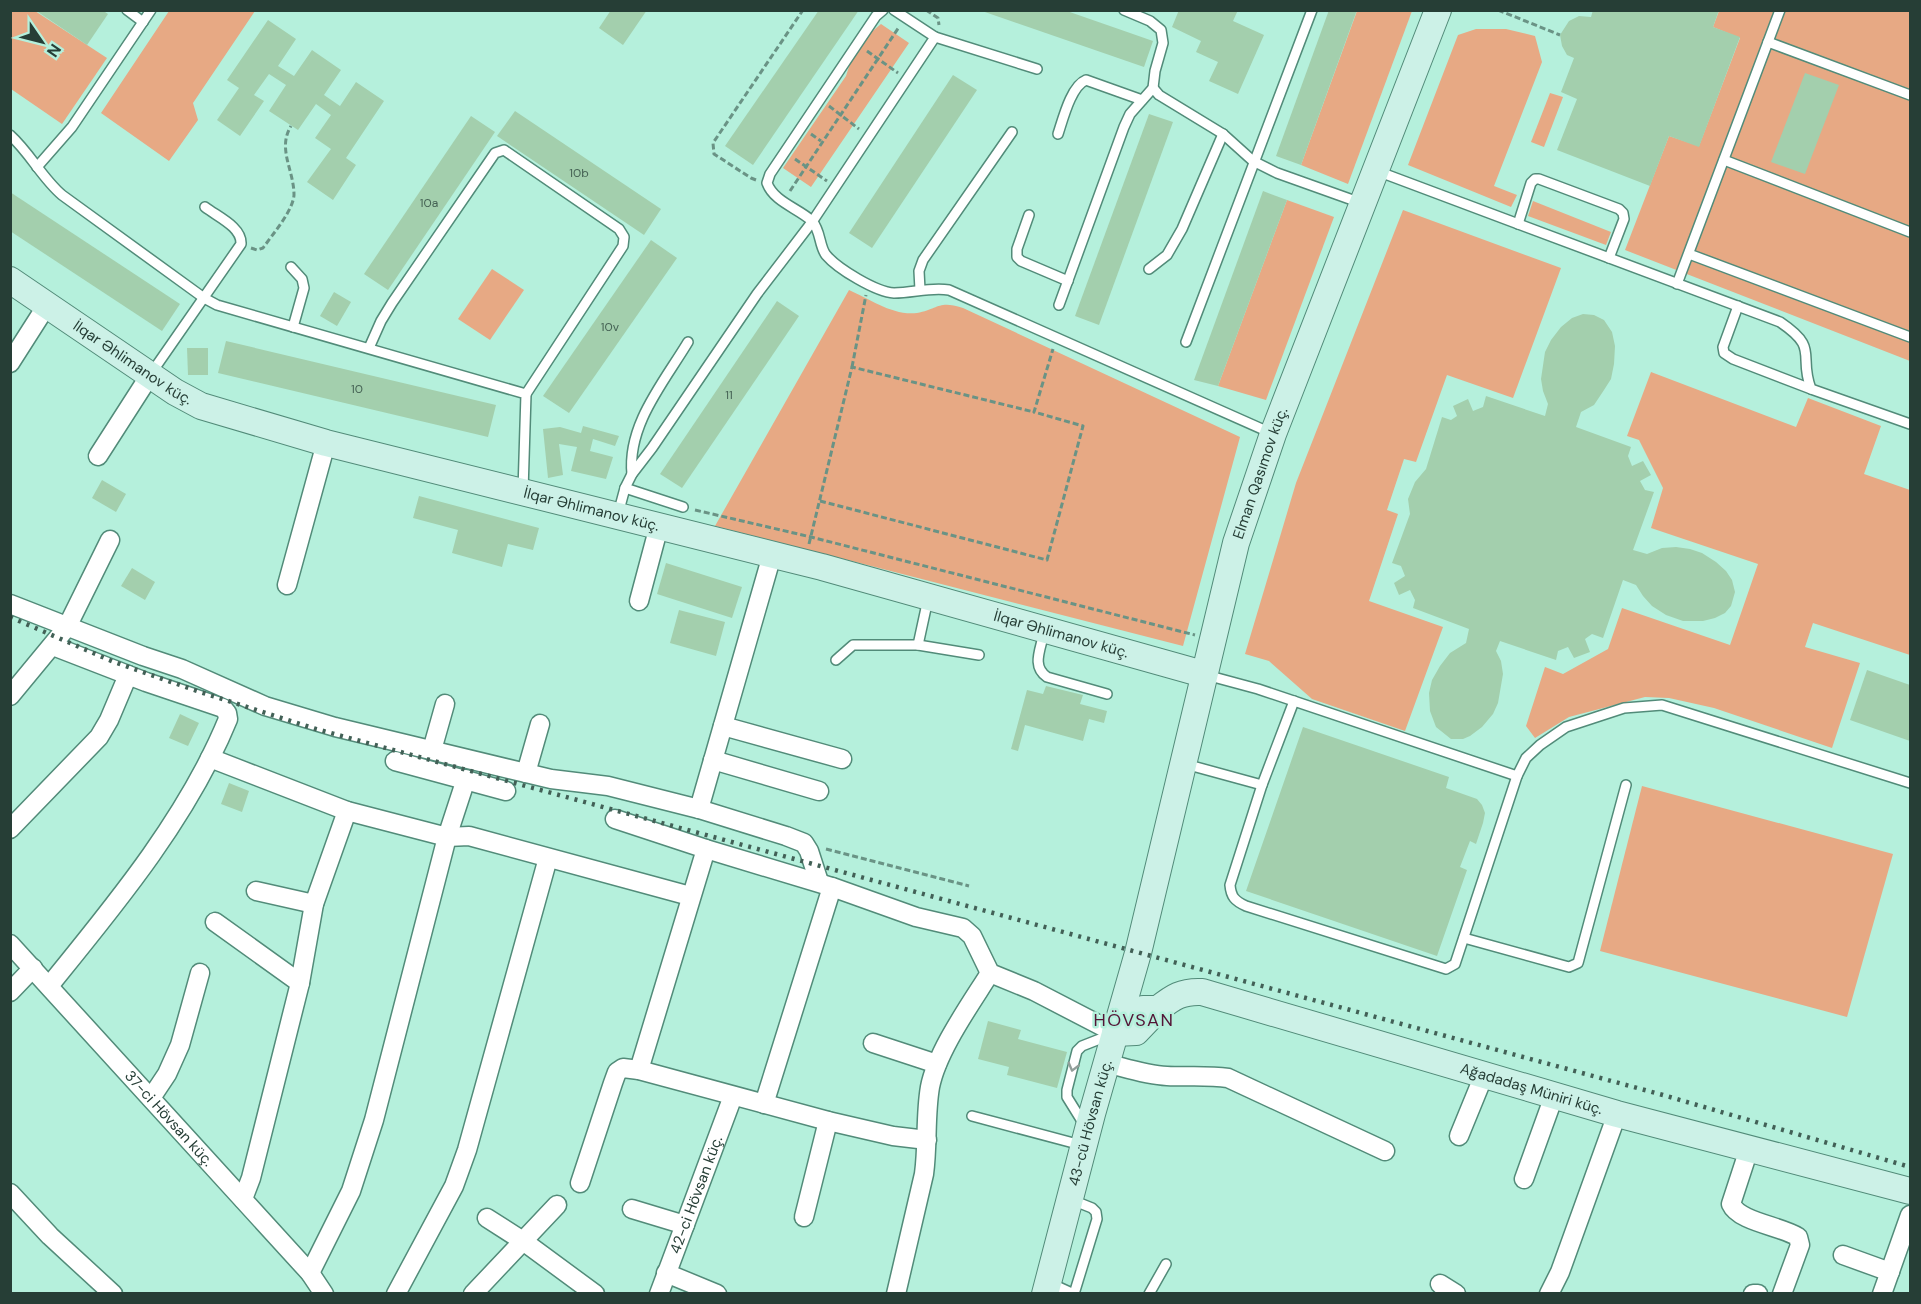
<svg xmlns="http://www.w3.org/2000/svg" width="1921" height="1304" font-family="'DM Sans',sans-serif">
	<style>
		.green { fill: #e7a984 }
		.building { fill: #a3cfad }
		.lines { fill: none; stroke-linecap: round; stroke-linejoin: round }
		.lane-casing { stroke: #528b79; stroke-width: 12 }
		.street-casing { stroke: #528b79; stroke-width: 21 }
		.secondary-casing { stroke: #528b79; stroke-width: 28 }
		.path { stroke: #6a9385; stroke-width: 3; stroke-dasharray: 6 3; stroke-linecap: butt }
		.lane { stroke: #fff; stroke-width: 9 }
		.street { stroke: #fff; stroke-width: 18 }
		.secondary { stroke: #ccf1e7; stroke-width: 26 }
		.rail { stroke: #426056; stroke-width: 4.5; stroke-dasharray: 3 6; stroke-linecap: butt }
		.oneway { stroke: #929e9a }
		.labels { text-anchor: middle; stroke-width: 5; stroke-linejoin: round; paint-order: stroke }
		.number-label { font-size: 12px; fill: #456254 }
		.street-label { font-size: 15px; fill: #263e36; stroke: #b5f0dc }
		.quarter-label { font-size: 18px; letter-spacing: 1.5px; fill: #531436; stroke: #b5f0dc }
	</style>
	<rect width="100%" height="100%" fill="#b5f0dc"/>
	<!-- green -->
	<g class="green">
		<polygon points="10,11 35,11 107,58 62,124 11,89"/>
		<polygon points="169,11 255,11 193,103 198,120 169,161 101,113"/>
		<polygon points="1357,11 1412,11 1348,184 1301,165"/>
		<polygon points="1719,11 1910,11 1910,361 1625,250 1669,136 1699,146 1740,38 1713,27"/>
		<polygon points="881,24 909,43 811,187 783,168 846,76 856,45"/>
		<polygon points="1476,29 1506,29 1535,36 1542,62 1494,186 1517,195 1511,207 1408,165 1458,35"/>
		<polygon points="1550,93 1563,97 1544,147 1531,142"/>
		<polygon points="1287,200 1334,217 1266,400 1218,386"/>
		<polygon points="1533,201 1611,232 1606,245 1528,216"/>
		<polygon points="1403,210 1561,268 1513,398 1447,375 1416,462 1404,459 1387,510 1398,514 1369,601 1443,627 1405,731 1312,699 1269,661 1245,654 1296,483"/>
		<polygon points="492,269 524,290 490,340 458,319"/>
		<path d="M849 290C870 299 893 316 917 313 939 309 938 300 963 308L1240 437 1183 646 715 526Z"/>
		<polygon points="1651,372 1796,427 1808,398 1881,426 1864,474 1910,490 1910,655 1813,623 1805,647 1860,663 1832,748 1714,708 1669,698 1645,697 1569,717 1535,738 1526,726 1545,667 1563,674 1608,649 1622,608 1730,645 1758,564 1651,528 1663,488 1639,440 1627,436"/>
		<polygon points="1642,786 1893,854 1847,1017 1600,951"/>
	</g>
	<!-- building -->
	<g class="building">
		<polygon points="35,10 102,10 108,14 87,45"/>
		<polygon points="611,10 647,10 623,45 599,28"/>
		<polygon points="819,10 859,10 753,165 725,146"/>
		<polygon points="1064,10 1153,41 1144,67 982,11"/>
		<polygon points="1179,10 1238,10 1233,21 1264,35 1238,94 1209,81 1218,62 1196,52 1201,41 1172,27"/>
		<polygon points="1329,10 1357,10 1301,165 1276,156"/>
		<polygon points="1593,10 1719,10 1713,27 1740,37 1699,147 1669,136 1650,186 1557,150 1577,99 1561,92 1574,58 1567,55 1562,46 1560,35 1569,21 1579,16 1591,17"/>
		<polygon points="268,20 296,39 278,66 294,76 312,50 341,70 324,95 340,106 356,82 384,101 346,158 356,165 333,200 307,182 331,149 315,138 331,115 316,104 298,130 269,111 286,85 269,74 254,95 264,101 240,136 217,120 239,88 227,80"/>
		<polygon points="1805,73 1839,85 1805,174 1771,162"/>
		<polygon points="953,75 977,90 872,248 849,233"/>
		<polygon points="515,111 661,209 644,235 497,136"/>
		<polygon points="1149,114 1173,122 1099,325 1075,316"/>
		<polygon points="471,116 495,132 388,290 364,274"/>
		<polygon points="1263,191 1287,200 1218,386 1194,380"/>
		<polygon points="10,192 180,304 162,331 10,231"/>
		<polygon points="651,240 677,258 569,413 543,396"/>
		<polygon points="334,292 351,302 337,326 320,316"/>
		<polygon points="777,301 799,316 682,488 660,474"/>
		<polygon points="1583,314 1594,315 1604,320 1612,332 1615,346 1614,364 1611,379 1604,390 1594,405 1581,412 1576,427 1631,447 1628,456 1632,466 1643,461 1651,475 1640,481 1645,490 1654,492 1633,550 1647,554 1662,548 1676,547 1690,549 1702,553 1716,562 1726,571 1732,580 1735,592 1731,606 1725,613 1715,618 1703,621 1683,621 1666,615 1652,606 1643,596 1636,585 1623,580 1603,638 1592,634 1585,639 1590,652 1574,658 1568,647 1558,651 1556,660 1500,641 1496,651 1501,661 1503,674 1498,703 1493,714 1482,727 1470,736 1463,739 1451,739 1436,727 1430,711 1429,693 1432,680 1440,666 1450,653 1466,643 1469,629 1413,608 1415,600 1410,590 1399,595 1394,583 1405,576 1401,566 1392,563 1410,514 1408,499 1415,482 1426,469 1442,417 1451,420 1457,416 1453,406 1468,399 1473,411 1483,407 1486,396 1545,416 1548,404 1543,391 1541,379 1545,352 1551,340 1561,327 1572,318"/>
		<polygon points="226,341 496,405 488,437 218,373"/>
		<polygon points="187,348 208,348 208,375 188,375"/>
		<polygon points="583,426 619,436 615,446 593,439 590,451 613,457 606,479 571,471 577,447 559,444 563,475 548,478 543,429 560,427 581,433"/>
		<polygon points="102,480 126,494 116,512 92,498"/>
		<polygon points="419,496 539,528 533,550 508,544 502,567 452,553 458,530 413,518"/>
		<polygon points="666,563 742,587 732,618 657,594"/>
		<polygon points="132,568 155,582 145,600 121,586"/>
		<polygon points="679,610 725,622 716,656 670,643"/>
		<polygon points="1867,670 1910,685 1910,741 1850,720"/>
		<polygon points="1046,686 1083,695 1080,704 1107,711 1104,723 1089,719 1083,741 1025,725 1018,751 1011,749 1027,690 1043,694"/>
		<polygon points="180,714 199,723 188,746 169,738"/>
		<polygon points="1303,727 1449,777 1446,788 1477,799 1482,805 1485,813 1483,823 1476,844 1470,841 1460,867 1467,870 1437,956 1246,891"/>
		<polygon points="229,783 249,791 242,812 221,804"/>
		<polygon points="988,1021 1021,1030 1018,1039 1067,1052 1057,1088 1007,1075 1009,1067 978,1059"/>
	</g>
	<g class="lines">
		<!-- lane casing -->
		<g class="lane-casing">
			<g id="lane">
				<polyline points="127,10 143,22"/>
				<path d="M883 10 876 16 770 174 767 183C774 202 798 208 812 221 821 231 819 246 826 255 838 269 876 292 894 293 913 293 930 287 949 290L1271 433"/>
				<polyline points="935,37 1037,69"/>
				<polyline points="1768,42 1910,95"/>
				<polyline points="1153,88 1159,95 1223,134 1253,161 1277,173 1361,203"/>
				<path d="M1058 134C1063 119 1071 86 1086 80L1142 100"/>
				<path d="M10 135C30 153 42 178 62 195L204 298 217 305 526 394 523 491"/>
				<polyline points="1724,160 1910,232"/>
				<polyline points="37,167 72,127 151,10"/>
				<path d="M1377 171 1780 322C1820 349 1798 354 1811 389L1910 424"/>
				<polyline points="1029,215 1017,249 1017,257 1021,261 1068,281"/>
				<polyline points="1518,224 1531,183 1535,179 1539,179 1619,209 1623,213 1624,219 1609,258"/>
				<polyline points="1689,254 1910,337"/>
				<polyline points="291,267 302,279 304,288 293,327"/>
				<polyline points="1149,269 1167,255 1182,229 1223,134"/>
				<polyline points="1677,284 1780,10"/>
				<polyline points="920,290 919,271 923,260 1012,132"/>
				<polyline points="1059,305 1124,127 1130,114 1153,88 1155,71 1163,43 1161,30 1150,21 1124,10"/>
				<polyline points="1738,306 1723,347 1724,353 1733,359 1811,389"/>
				<polyline points="1186,342 1312,10"/>
				<polyline points="369,348 381,321 392,303 495,153 504,150 619,229 624,237 623,246 526,394"/>
				<path d="M150 375 241 244C242 227 218 217 205 207"/>
				<path d="M632 474C627 425 664 382 688 342"/>
				<polyline points="625,488 683,507"/>
				<polyline points="618,514 625,488 632,474 652,448 757,294 812,222 935,37 894,10"/>
				<path d="M1044 632C1041 649 1031 666 1047 677L1107 694"/>
				<polyline points="918,645 928,599"/>
				<polyline points="836,660 853,645 918,645 979,655"/>
				<polyline points="1206,675 1258,689 1517,776 1526,758 1540,745 1566,727 1624,708 1662,705 1910,783"/>
				<path d="M1294 701 1262 785 1230 885C1231 897 1235 901 1246 906L1446 969 1455 964 1517 776"/>
				<polyline points="1185,764 1262,785"/>
				<polyline points="1464,938 1569,967 1578,963 1626,785"/>
				<polyline points="972,1116 1081,1145"/>
				<polyline points="1085,1126 1067,1097 1067,1090 1077,1051 1082,1046 1110,1035"/>
				<polyline points="1072,1200 1092,1208 1096,1212 1097,1219 1074,1294"/>
				<polyline points="1050,1283 1074,1294"/>
				<polyline points="1149,1294 1166,1264"/>
			</g>
		</g>
		<!-- street casing -->
		<g class="street-casing">
			<g id="street">
				<polyline points="10,363 47,305"/>
				<polyline points="98,456 150,375"/>
				<polyline points="287,585 326,443"/>
				<polyline points="639,601 659,526"/>
				<polyline points="10,604 143,656 182,669 265,706 335,727 526,773 551,779 608,786 699,809 786,836 804,843 809,851 819,882"/>
				<polyline points="10,696 67,627 110,540"/>
				<polyline points="723,726 842,759"/>
				<polyline points="432,750 445,704"/>
				<polyline points="210,758 347,811 447,837 469,836 690,896"/>
				<polyline points="713,760 819,791"/>
				<polyline points="395,761 506,791"/>
				<polyline points="526,773 540,724"/>
				<polyline points="699,809 772,555"/>
				<polyline points="615,819 706,849 832,887 916,917 963,928 972,936 990,973 1034,991 1115,1033"/>
				<polyline points="10,829 99,737 109,720 128,675"/>
				<polyline points="256,891 314,904"/>
				<polyline points="215,922 300,983"/>
				<path id="s1" d="M10 944 310 1273 324 1294"/>
				<path d="M49 986C115 905 188 817 228 719L227 713 223 708 146 682 53 646"/>
				<polyline points="10,992 33,968"/>
				<polyline points="873,1043 937,1064"/>
				<path d="M1106 1063C1126 1068 1146 1075 1167 1076 1188 1077 1208 1075 1228 1078L1385 1151"/>
				<polyline points="639,1070 706,849"/>
				<polyline points="151,1098 167,1074 180,1045 200,973"/>
				<polyline points="764,1104 832,887"/>
				<polyline points="1459,1136 1484,1075"/>
				<path d="M1749 1149 1731 1204C1739 1222 1781 1226 1798 1237L1800 1245 1782 1294"/>
				<polyline points="1524,1179 1554,1096"/>
				<polyline points="580,1183 613,1083 617,1072 623,1068 639,1070 828,1121 893,1136 927,1140"/>
				<polyline points="10,1193 50,1236 113,1294"/>
				<polyline points="243,1199 251,1178 300,983 314,904 347,811"/>
				<polyline points="632,1209 685,1225"/>
				<polyline points="804,1217 828,1121"/>
				<polyline points="487,1218 523,1241 557,1205"/>
				<polyline points="1843,1255 1890,1272"/>
				<polyline points="310,1273 351,1191 374,1120 447,837 466,779"/>
				<polyline points="666,1273 717,1294"/>
				<polyline points="1440,1284 1456,1294"/>
				<polyline points="396,1294 454,1186 467,1150 548,858"/>
				<polyline points="473,1294 523,1241 595,1294"/>
				<path id="s2" d="M659 1294 733 1096"/>
				<path d="M896 1294 924 1174C928 1145 925 1116 930 1087 937 1051 970 1005 990 973"/>
				<polyline points="1549,1294 1560,1272 1617,1114"/>
				<polyline points="1753,1294 1758,1294"/>
				<polyline points="1882,1294 1910,1215"/>
			</g>
		</g>
		<!-- secondary casing -->
		<g class="secondary-casing">
			<g id="secondary">
				<path id="s3" d="M10 280 175 392 201 406 326 443 822 567 1203 674"/>
				<path id="s4" d="M1158 1009C1173 997 1182 991 1202 992L1617 1114 1910 1191"/>
				<polyline points="1115,1033 1136,1032 1158,1009 1143,1009"/>
				<path id="s5" d="M1045 1294 1092 1114 1138 953 1236 543 1273 434 1438 10"/>
			</g>
		</g>
		<!-- path -->
		<g class="path">
			<polyline points="926,10 938,18 939,25"/>
			<polyline points="1498,10 1560,35"/>
			<polyline points="867,51 898,73"/>
			<polyline points="829,106 859,129"/>
			<polyline points="811,134 821,141"/>
			<polyline points="795,159 827,181"/>
			<polyline points="756,180 751,178 714,154 713,143 803,10"/>
			<polyline points="790,191 899,27"/>
			<path d="M251 248 257 250 263 248C272 235 293 211 294 195 294 170 277 149 291 126"/>
			<polyline points="852,367 866,295"/>
			<polyline points="820,501 1047,560 1083,426 1034,412 1053,349"/>
			<polyline points="695,510 811,537 1195,635"/>
			<polyline points="809,544 852,367 1034,412"/>
			<polyline points="826,849 969,886"/>
		</g>
		<!-- lane -->
		<use href="#lane" class="lane"/>
		<!-- street -->
		<use href="#street" class="street"/>
		<!-- secondary -->
		<use href="#secondary" class="secondary"/>
		<!-- rail -->
		<polyline class="rail" points="10,617 114,662 197,691 316,729 1663,1095 1910,1167"/>
	</g>
	<!-- one-way arrows -->
	<defs><path id="oneway-chevron" d="M-2-3.5L2.5 0L-2 3.5" fill="none" stroke-width="1.6" stroke-linecap="round" stroke-linejoin="round" transform="scale(1.5)"/></defs>
	<use class="oneway" href="#oneway-chevron" transform="translate(1073 1067) rotate(105)"/>
	<g class="labels">
		<!-- number labels -->
		<g class="number-label">
			<text x="579" y="177">10b</text>
			<text x="429" y="207">10a</text>
			<text x="610" y="331">10v</text>
			<text x="357" y="393">10</text>
			<text x="729" y="399">11</text>
		</g>
		<!-- street labels -->
		<g class="street-label">
			<text dy="5" stroke="none"><textPath href="#s3" startOffset="148">İlqar Əhlimanov küç.</textPath></text>
			<text dy="5" stroke="none"><textPath href="#s5" startOffset="849">Elman Qasımov küç.</textPath></text>
			<text dy="5" stroke="none"><textPath href="#s3" startOffset="633">İlqar Əhlimanov küç.</textPath></text>
			<text dy="5" stroke="none"><textPath href="#s3" startOffset="1119">İlqar Əhlimanov küç.</textPath></text>
			<text dy="5" stroke="none"><textPath href="#s4" startOffset="392">Ağadadaş Müniri küç.</textPath></text>
			<text dy="5" stroke="none"><textPath href="#s1" startOffset="236">37-ci Hövsan küç.</textPath></text>
			<text dy="5" stroke="none"><textPath href="#s5" startOffset="177">43-cü Hövsan küç.</textPath></text>
			<text dy="5" stroke="none"><textPath href="#s2" startOffset="106">42-ci Hövsan küç.</textPath></text>
		</g>
		<!-- quarter labels -->
		<g class="quarter-label">
			<text x="1134" y="1026">HÖVSAN</text>
		</g>
	</g>
	<!-- border -->
	<rect width="1921" height="1304" fill="none" stroke="#263e36" stroke-width="24"/>
	<!-- north arrow -->
	<g transform="translate(42 42) rotate(125)" stroke="#b5f0dc" stroke-width="4.5" paint-order="stroke">
	<path d="M0-4.5L10 22L0 15L-10 22Z" fill="#263e36"/>
	<text y="-9" font-size="16" font-weight="bold" text-anchor="middle" fill="#263e36">N</text>
	</g>
</svg>
